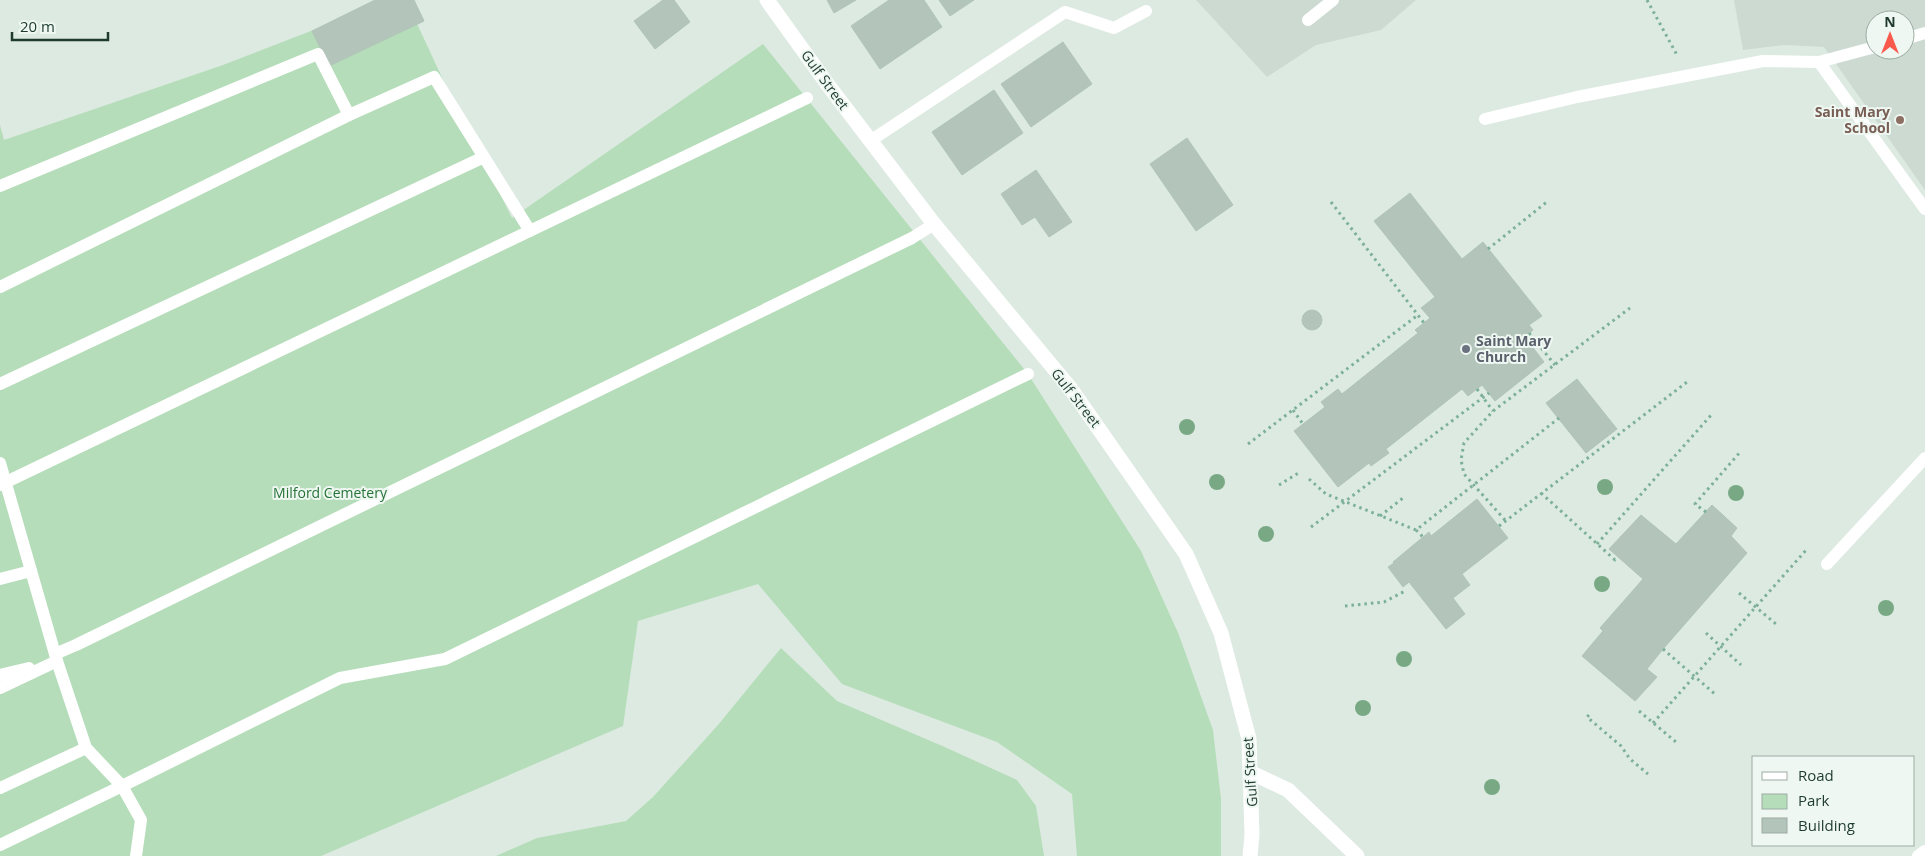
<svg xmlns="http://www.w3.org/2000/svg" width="1925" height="856" viewBox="0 0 1925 856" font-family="'Open Sans',sans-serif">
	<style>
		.built { fill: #ccdad1; fill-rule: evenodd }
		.green { fill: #b5ddb9 }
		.building { fill: #b3c5bb; stroke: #b0c4b8 }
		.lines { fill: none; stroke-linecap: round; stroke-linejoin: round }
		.path { stroke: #7cb097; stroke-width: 3; stroke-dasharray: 2.5 4; stroke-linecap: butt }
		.service { stroke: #fff; stroke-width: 12 }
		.minor { stroke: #fff; stroke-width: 15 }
		.tertiary { stroke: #fff; stroke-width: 15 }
		.tree { fill: #78a984 }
		.education-dot { fill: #8d6e63; stroke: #eef7f1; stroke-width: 2 }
		.worship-dot { fill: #6b7280; stroke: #eef7f1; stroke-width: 2 }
		.labels { text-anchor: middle; stroke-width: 4; stroke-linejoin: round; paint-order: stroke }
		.street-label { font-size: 14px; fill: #1e3b2e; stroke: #eef7f1 }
		.education-label { font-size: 14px; font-weight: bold; fill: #785e54; stroke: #eef7f1; text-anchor: end }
		.worship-label { font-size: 14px; font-weight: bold; fill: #5b616d; stroke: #eef7f1; text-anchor: start }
		.park-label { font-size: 14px; fill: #267337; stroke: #eef7f1 }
	</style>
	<rect width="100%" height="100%" fill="#ddeae2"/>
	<g class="built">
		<polygon points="1196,0 1416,0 1381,30 1316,45 1267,77"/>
		<path d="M1734,0H1925V190L1824,47L1785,45L1743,50ZM1875,20H1905V50H1875Z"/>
	</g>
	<g class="green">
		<polygon points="391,0 406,0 445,84 512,218 763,44 1028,374 1141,551 1179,635 1213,730 1221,799 1221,856 1077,856 1072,794 997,742 842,684 758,584 638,621 623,726 321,856 0,856 0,125 4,140 223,65"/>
		<polygon points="781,648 837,701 947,748 1017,780 1036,806 1044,856 496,856 537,838 626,821 653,797 718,725"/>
	</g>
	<g class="building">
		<polygon points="414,0 424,21 329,66 312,31 375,0"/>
		<polygon points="663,0 674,0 690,22 655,49 634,21"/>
		<polygon points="827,0 856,0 834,13"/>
		<polygon points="889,0 924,0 942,27 880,69 851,26"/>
		<polygon points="939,0 974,0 950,16"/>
		<polygon points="1063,42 1092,84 1031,127 1001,84"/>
		<polygon points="994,90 1023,133 962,175 932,132"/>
		<polygon points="1187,138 1233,205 1196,231 1150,164"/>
		<polygon points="1036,170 1072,222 1049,237 1035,217 1022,225 1001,194"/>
		<polygon points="1410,193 1462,259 1483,242 1542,316 1529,325 1533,330 1525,337 1544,362 1495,401 1482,385 1468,396 1462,389 1386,449 1389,453 1371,466 1369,463 1338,487 1294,431 1325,407 1321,402 1338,389 1342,394 1418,333 1415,330 1430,318 1421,308 1435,297 1374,221"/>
		<circle cx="1312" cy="320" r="10"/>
		<polygon points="1577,379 1617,429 1586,453 1546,403"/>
		<polygon points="1477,499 1508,538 1462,574 1470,585 1453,598 1465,614 1446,629 1409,582 1403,587 1388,567 1394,563 1393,562 1429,532 1431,536"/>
		<polygon points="1712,505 1737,528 1731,536 1747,553 1663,649 1647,669 1657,677 1635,701 1582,656 1603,631 1600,628 1643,579 1609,549 1641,515 1676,544"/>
	</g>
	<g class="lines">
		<g class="path">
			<polyline points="1647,0 1677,55"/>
			<polyline points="1331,202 1424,323"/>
			<polyline points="1488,249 1548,201"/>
			<polyline points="1529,333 1555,365"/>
			<polyline points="1477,389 1493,411"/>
			<polyline points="1293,410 1303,424"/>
			<polyline points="1248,444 1418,315"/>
			<polyline points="1309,479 1326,494 1416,530 1559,418"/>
			<polyline points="1279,485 1300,472"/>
			<polyline points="1541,493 1615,560 1618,557"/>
			<polyline points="1706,512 1695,504 1741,451"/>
			<polyline points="1380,516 1403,498"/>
			<polyline points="1505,520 1464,474 1461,460 1464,443 1493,411 1630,308"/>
			<polyline points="1499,526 1687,382"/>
			<polyline points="1311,527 1489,393"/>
			<polyline points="1416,530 1423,537"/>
			<polyline points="1597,544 1712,414"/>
			<polyline points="1739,593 1776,624"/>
			<polyline points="1345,606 1384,602 1405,591"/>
			<polyline points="1706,633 1741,665"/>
			<polyline points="1663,649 1716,695"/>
			<polyline points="1639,711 1676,742"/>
			<polyline points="1589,715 1587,717 1621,746 1630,759 1648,774"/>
			<polyline points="1653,723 1807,549"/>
		</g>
		<g class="service">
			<polyline points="1308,20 1333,0"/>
			<polyline points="1905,39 1925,33"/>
			<polyline points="1819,62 1875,47"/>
			<polyline points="1485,119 1577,97 1763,61 1819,62 1925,209"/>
			<polyline points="870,141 1065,12 1114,28 1146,11"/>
			<polyline points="0,186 318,54 349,115"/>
			<polyline points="0,287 349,115 434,77 530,231"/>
			<polyline points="0,384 484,157"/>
			<polyline points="0,463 57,661 86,748 122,786 340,678 445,659 1028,374"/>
			<polyline points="0,485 807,98"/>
			<polyline points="1827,564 1925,458"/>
			<polyline points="0,579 31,571"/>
			<polyline points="55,654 76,645 912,238 934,224"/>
			<polyline points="0,675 29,668"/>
			<polyline points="0,688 57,661"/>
			<polyline points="0,788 86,748"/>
			<polyline points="0,845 122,786 141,820 136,856"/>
			<polyline points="1918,856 1925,851"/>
		</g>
		<polyline class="minor" points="1252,773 1288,790 1357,856"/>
		<polyline class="tertiary" points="767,0 828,85 934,224 1071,389 1186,554 1221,633 1249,739 1252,835 1250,856"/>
	</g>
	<g class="tree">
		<circle cx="1187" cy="427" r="8"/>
		<circle cx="1217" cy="482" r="8"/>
		<circle cx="1605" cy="487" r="8"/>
		<circle cx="1736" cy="493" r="8"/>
		<circle cx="1266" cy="534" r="8"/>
		<circle cx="1602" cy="584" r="8"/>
		<circle cx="1886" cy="608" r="8"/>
		<circle cx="1404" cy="659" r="8"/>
		<circle cx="1363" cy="708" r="8"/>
		<circle cx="1492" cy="787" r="8"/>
	</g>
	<circle class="education-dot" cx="1900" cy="120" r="5"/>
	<circle class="worship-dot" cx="1466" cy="349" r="5"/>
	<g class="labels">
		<g class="street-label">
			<text transform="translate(825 80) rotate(54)" y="5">Gulf Street</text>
			<text transform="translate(1076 398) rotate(52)" y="5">Gulf Street</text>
			<text transform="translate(1250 772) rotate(-94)" y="5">Gulf Street</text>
		</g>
		<g class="education-label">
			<text x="1890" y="117">Saint Mary<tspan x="1890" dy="16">School</tspan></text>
		</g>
		<g class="worship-label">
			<text x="1476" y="346">Saint Mary<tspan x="1476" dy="16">Church</tspan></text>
		</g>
		<g class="park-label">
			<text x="330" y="498">Milford Cemetery</text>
		</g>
	</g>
	<rect x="1752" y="756" width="162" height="90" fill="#eef7f1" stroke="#9baca3"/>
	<rect x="1762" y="772" width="25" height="8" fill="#ffffff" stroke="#9baca3"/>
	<text x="1798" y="781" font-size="15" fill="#1e3b2e">Road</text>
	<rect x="1762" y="794" width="25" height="15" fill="#b5ddb9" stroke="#9baca3"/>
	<text x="1798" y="806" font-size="15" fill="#1e3b2e">Park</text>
	<rect x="1762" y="818" width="25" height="15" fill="#b3c5bb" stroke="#9baca3"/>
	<text x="1798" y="831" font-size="15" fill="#1e3b2e">Building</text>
	<g transform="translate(1890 35)"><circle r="24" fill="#eef7f1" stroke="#9baca3"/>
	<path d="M0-4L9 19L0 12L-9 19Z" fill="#fa5a4c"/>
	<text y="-8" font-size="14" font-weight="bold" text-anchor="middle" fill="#1e3b2e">N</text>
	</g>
	<path d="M12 32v8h96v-8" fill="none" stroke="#1e3b2e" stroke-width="2.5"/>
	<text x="20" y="32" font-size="15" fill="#1e3b2e" stroke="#eef7f1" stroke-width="4" paint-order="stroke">20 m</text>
</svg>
